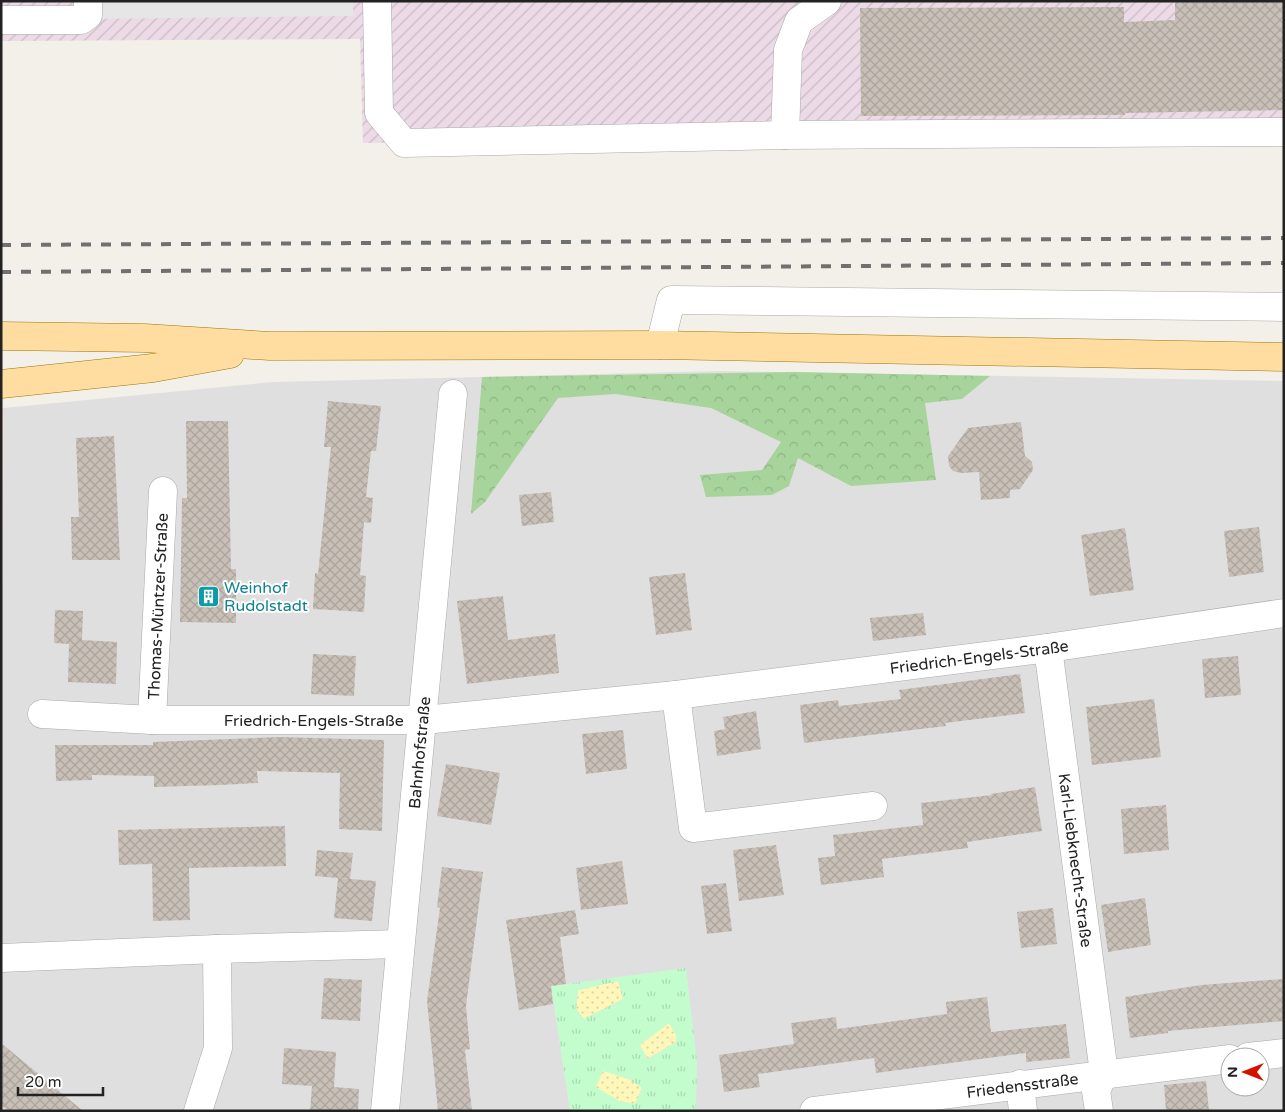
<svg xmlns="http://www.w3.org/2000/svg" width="1285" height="1112" viewBox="0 0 1285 1112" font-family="'Varela Round',sans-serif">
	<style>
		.residential { fill: #e0dfdf; fill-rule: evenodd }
		.commercial { fill: #f3dad7 }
		.industrial { fill: url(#industrial-furrows) }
		.forest { fill: url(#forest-crowns) }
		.sand { fill: url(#sand-dots) }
		.park { fill: url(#park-tufts); fill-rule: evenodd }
		.parking { fill: #e6e6e6 }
		.building { fill: url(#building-cross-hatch) }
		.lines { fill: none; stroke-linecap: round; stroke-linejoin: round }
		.minor-casing { stroke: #a9a9a9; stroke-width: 29 }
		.major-casing { stroke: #a07600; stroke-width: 29 }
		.minor { stroke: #fff; stroke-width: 28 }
		.major { stroke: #ffdda1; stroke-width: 28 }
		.rail { stroke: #707070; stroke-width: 4; stroke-dasharray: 10 10; stroke-linecap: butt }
		.labels { text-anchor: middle; stroke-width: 4; stroke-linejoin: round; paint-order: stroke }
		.culture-label { font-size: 16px; fill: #0d838f; stroke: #fff; text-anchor: start }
		.street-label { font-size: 16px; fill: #222; stroke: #fff }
	</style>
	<defs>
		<pattern id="industrial-furrows" width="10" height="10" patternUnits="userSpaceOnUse" patternTransform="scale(1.25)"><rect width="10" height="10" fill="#ecdae7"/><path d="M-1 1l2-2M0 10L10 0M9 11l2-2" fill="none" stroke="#cabbc6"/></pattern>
		<pattern id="forest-crowns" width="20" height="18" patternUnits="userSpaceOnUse" patternTransform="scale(1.25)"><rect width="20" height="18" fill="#a7d49b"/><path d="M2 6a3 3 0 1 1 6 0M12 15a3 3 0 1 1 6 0" fill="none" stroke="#8fb685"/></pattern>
		<pattern id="sand-dots" width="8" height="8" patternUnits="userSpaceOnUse" patternTransform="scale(1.25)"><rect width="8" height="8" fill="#fff6ba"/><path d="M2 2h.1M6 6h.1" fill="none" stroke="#dad3a0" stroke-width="1.8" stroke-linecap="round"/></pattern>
		<pattern id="park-tufts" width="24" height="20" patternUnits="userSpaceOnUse" patternTransform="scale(1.25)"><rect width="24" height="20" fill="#c4fdcd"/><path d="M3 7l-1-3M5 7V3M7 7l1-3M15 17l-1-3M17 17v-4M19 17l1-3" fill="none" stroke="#a8d9b0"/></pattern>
		<pattern id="building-cross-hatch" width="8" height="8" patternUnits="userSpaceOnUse" patternTransform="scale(1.25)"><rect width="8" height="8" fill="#c8c0b7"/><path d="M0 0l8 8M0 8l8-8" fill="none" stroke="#aca59d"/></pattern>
	</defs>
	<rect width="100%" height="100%" fill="#f2f0e8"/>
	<path class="residential" d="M720,371L1284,381V1111H1V676L4,408L273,382ZM1230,1057H1260V1087H1230Z"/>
	<polygon class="commercial" points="1,408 4,408 1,676"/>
	<polygon class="industrial" points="1,1 1284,1 1284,134 363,143 360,39 1,41"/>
	<polygon class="forest" points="794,372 990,376 962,399 925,403 936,480 851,486 798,458 789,486 772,495 706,497 700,475 762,470 781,442 711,408 615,394 558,398 485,502 471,514 482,377"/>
	<g class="sand">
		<polygon points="618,981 623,999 584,1019 576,1009 578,990"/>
		<polygon points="669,1023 676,1035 676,1042 647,1059 639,1045"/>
		<polygon points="602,1070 629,1079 642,1088 635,1104 619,1101 595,1087"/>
	</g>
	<path class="park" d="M686,968L697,1062L696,1108L686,1111H570L551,986ZM618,981L623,999L584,1019L576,1009L578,990ZM669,1023L676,1035V1042L648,1059L640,1045ZM603,1071L629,1079L642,1088L635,1104L619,1101L596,1087Z"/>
	<polygon class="parking" points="88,1 353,1 353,16 88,19"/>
	<g class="building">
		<polygon points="1175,1 1284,1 1284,110 1125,113 1125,115 861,116 860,8 1124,7 1124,22 1175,20"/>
		<polygon points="328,401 381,406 376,451 371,451 366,497 373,498 371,523 364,522 360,575 366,576 364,612 313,609 315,573 318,574 331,447 324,447"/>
		<polygon points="186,421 228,421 231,569 236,569 236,623 180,622 182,498 187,498"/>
		<polygon points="1021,422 1025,456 1032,462 1033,470 1020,489 1010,490 1010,498 981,500 979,472 961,473 953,471 949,466 948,456 968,428"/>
		<polygon points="114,436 120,560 72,560 71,517 79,517 76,438"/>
		<polygon points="551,492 554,522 522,526 519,495"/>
		<polygon points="1259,527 1264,572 1229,577 1224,531"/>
		<polygon points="1125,528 1134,590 1090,596 1081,535"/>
		<polygon points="685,573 692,630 656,635 649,577"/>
		<polygon points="503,596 508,640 555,634 559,673 467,684 457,601"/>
		<polygon points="55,610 83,611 82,640 117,642 116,684 68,682 69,644 54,643"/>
		<polygon points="923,613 926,635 873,641 870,618"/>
		<polygon points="313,654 356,656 354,696 311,694"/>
		<polygon points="1238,656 1241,695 1205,698 1202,659"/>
		<polygon points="1020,674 1025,713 945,723 946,726 804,743 800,705 838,700 839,706 901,699 899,690"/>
		<polygon points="1154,699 1161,757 1092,765 1086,707"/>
		<polygon points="756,711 761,749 717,756 714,731 725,729 723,717"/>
		<polygon points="623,730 627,769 586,774 582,734"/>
		<polygon points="280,737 384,740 382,831 339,829 340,773 257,771 258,783 221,785 154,787 154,776 92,775 92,780 56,781 55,745 153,745 153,742"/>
		<polygon points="446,764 500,773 491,825 437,816"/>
		<polygon points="1035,787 1042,831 967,842 968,848 882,859 884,877 821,885 818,858 835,856 833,835 923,825 921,803 992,795 991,794"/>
		<polygon points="1166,805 1169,850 1124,854 1121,809"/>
		<polygon points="285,826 286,866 189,868 190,920 153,921 152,864 119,865 118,830"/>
		<polygon points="776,845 784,895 739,901 733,850"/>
		<polygon points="317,850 353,853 350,879 315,876"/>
		<polygon points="622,861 628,904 581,910 576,868"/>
		<polygon points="442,867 483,872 466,1006 470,1049 465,1050 472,1111 438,1111 427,1001 440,908 437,907"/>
		<polygon points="338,878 376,881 372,921 334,918"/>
		<polygon points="726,883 732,931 707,934 701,886"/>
		<polygon points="1145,898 1151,945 1108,952 1101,905"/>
		<polygon points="1053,908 1057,944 1021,948 1017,912"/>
		<polygon points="575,910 579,934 560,937 566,984 551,986 553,1004 519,1010 506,920"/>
		<polygon points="324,978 362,980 360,1021 321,1019"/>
		<polygon points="1284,979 1284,1021 1168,1031 1168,1033 1130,1038 1125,997 1201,985"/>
		<polygon points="987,997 991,1032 1066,1024 1070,1058 1026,1062 1026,1053 876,1073 874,1058 758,1074 760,1087 724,1092 719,1055 794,1044 791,1023 836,1017 837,1029 947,1014 946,1002"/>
		<polygon points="1,1043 83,1111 8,1111 1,1105"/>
		<polygon points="284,1048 336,1052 334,1087 359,1089 358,1111 310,1111 312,1086 282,1084"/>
		<polygon points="1206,1081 1209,1111 1166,1111 1164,1085"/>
	</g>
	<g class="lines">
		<defs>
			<g id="minor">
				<polyline points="377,1 379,113 404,143 785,135 1284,132"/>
				<polyline points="1,20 81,20 88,15 88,1"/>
				<polyline points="785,135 788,50 799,21 827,1"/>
				<polyline points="660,345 671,300 1284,307"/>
				<path id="s1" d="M1048,648L1104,1073L1096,1091L1099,1111"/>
				<polyline points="676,695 693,828 873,806"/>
				<path id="s2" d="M42,714L152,720H424L676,695L1048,648L1284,613"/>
				<path id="s3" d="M152,720L163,491"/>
				<polyline points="1,958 217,949 400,944"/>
				<polyline points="1248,1057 1284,1053"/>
				<polyline points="1020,1084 1023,1111"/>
				<polyline points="198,1111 218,1048 217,949"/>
				<path id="s4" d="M385,1111L453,394"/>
				<path id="s5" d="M814,1111L1230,1059"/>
			</g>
			<g id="major">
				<polyline points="1,336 144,338 270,346 660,345 1284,357"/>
				<polyline points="1,384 153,368 230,354"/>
			</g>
		</defs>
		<use href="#minor" class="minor-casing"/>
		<use href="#major" class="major-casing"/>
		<use href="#minor" class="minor"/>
		<use href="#major" class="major"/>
		<g class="rail">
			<polyline points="1,245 1284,238"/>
			<polyline points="1,272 1284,263"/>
		</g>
	</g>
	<defs>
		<symbol id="building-square" viewBox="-11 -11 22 22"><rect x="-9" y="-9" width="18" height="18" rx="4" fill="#0f9aa8" stroke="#fff"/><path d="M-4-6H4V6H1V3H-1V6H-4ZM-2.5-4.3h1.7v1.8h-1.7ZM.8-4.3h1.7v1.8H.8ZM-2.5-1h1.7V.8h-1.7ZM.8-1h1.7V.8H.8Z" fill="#fff"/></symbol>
	</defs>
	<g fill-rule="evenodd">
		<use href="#building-square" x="196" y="584" width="25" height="25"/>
	</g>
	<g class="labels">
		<g class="culture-label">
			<text x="224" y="593">Weinhof<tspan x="224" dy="18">Rudolstadt</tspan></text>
		</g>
		<g class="street-label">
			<text dy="6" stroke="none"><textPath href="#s3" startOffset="114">Thomas-Müntzer-Straße</textPath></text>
			<text dy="6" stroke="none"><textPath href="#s2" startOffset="941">Friedrich-Engels-Straße</textPath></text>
			<text dy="6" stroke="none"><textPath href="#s2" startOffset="272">Friedrich-Engels-Straße</textPath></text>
			<text dy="6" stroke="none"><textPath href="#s4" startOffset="360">Bahnhofstraße</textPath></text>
			<text dy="6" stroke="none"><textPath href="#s1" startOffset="214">Karl-Liebknecht-Straße</textPath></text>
			<text dy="6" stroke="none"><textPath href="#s5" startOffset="210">Friedensstraße</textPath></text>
		</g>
	</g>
	<rect width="1285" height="1112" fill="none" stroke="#222222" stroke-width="5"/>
	<g transform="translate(1245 1072) rotate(270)"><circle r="24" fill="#ffffff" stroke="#a7a7a7"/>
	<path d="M0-4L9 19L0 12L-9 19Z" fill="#d41000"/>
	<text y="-8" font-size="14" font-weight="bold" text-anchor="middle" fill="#222222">N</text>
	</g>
	<path d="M18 1087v8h85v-8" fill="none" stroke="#222222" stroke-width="2.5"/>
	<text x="25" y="1087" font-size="15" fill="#222222" stroke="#ffffff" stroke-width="4" paint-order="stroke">20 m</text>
</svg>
